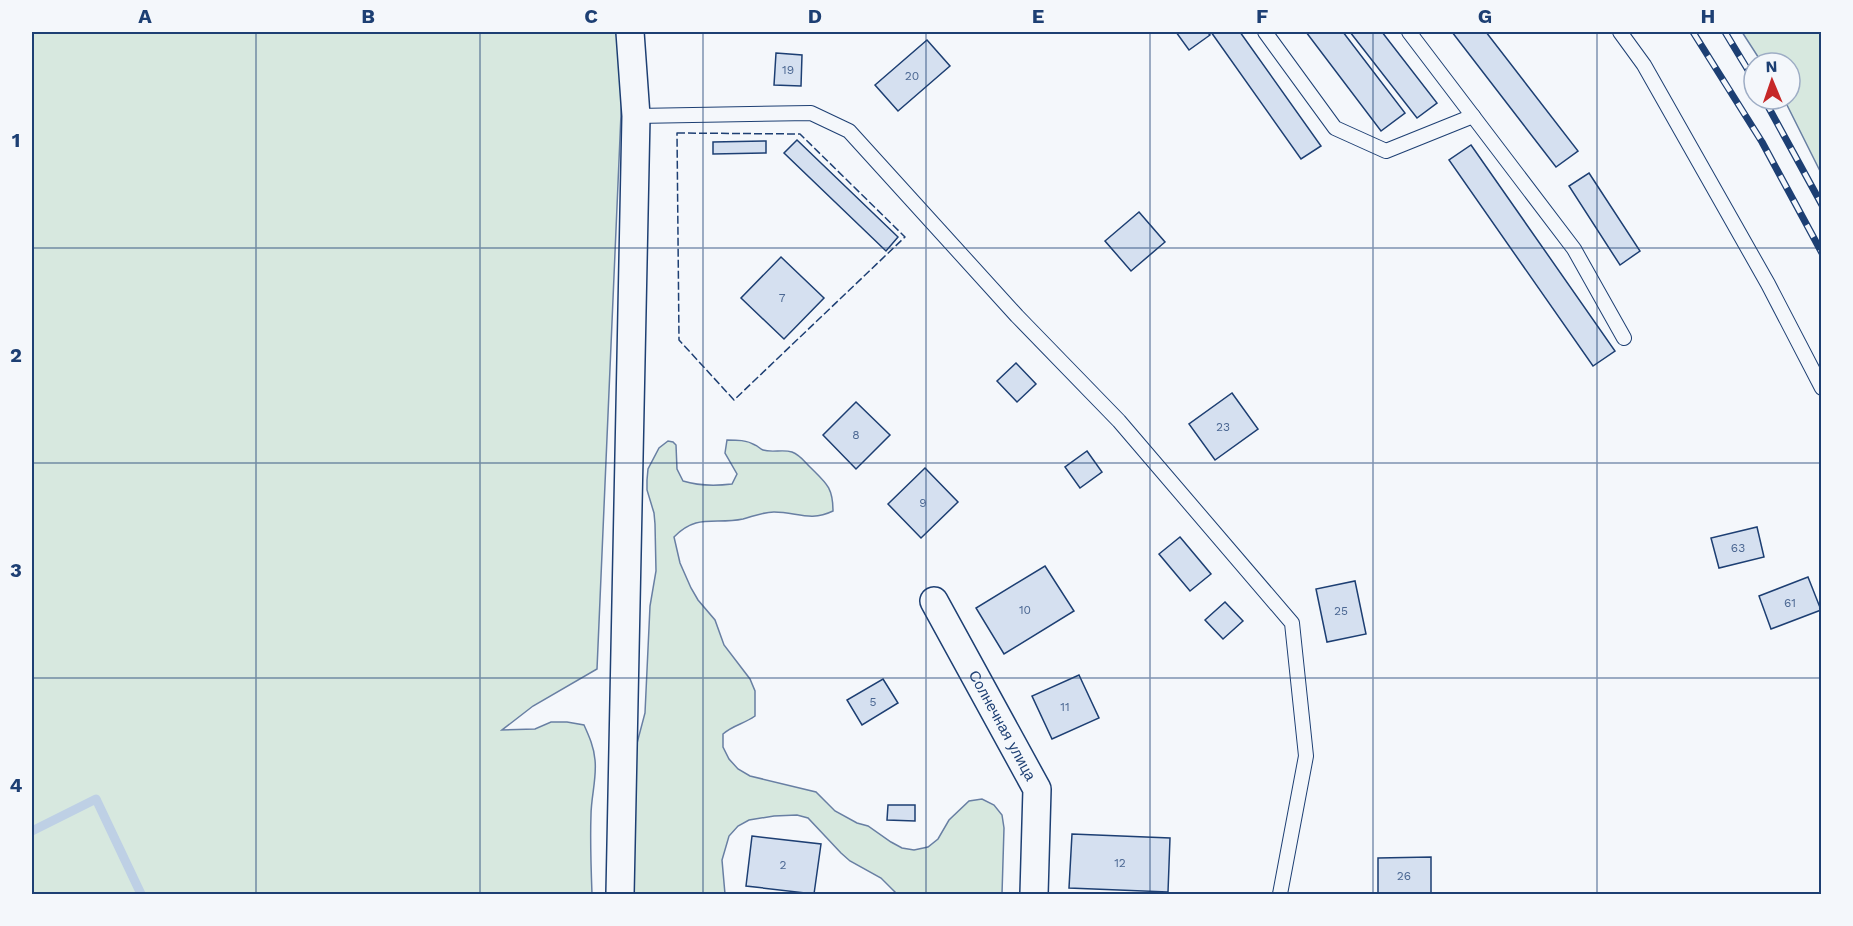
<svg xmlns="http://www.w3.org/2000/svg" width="1853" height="926" viewBox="0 0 1853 926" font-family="'Work Sans',sans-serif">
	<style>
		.green { fill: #d7e8df; stroke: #687fa3; stroke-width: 1.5 }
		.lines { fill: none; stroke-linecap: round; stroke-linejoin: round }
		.stream { stroke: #bed0e5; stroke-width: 9 }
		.building { fill: #d5e0f0; stroke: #1d3f73; stroke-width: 1.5 }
		.service-casing { stroke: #1d3f73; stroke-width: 16 }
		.minor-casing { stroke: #1d3f73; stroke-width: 30 }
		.service { stroke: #f4f7fb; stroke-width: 14 }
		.minor { stroke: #f4f7fb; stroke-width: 27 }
		.rail-casing { stroke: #1d3f73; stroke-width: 7 }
		.rail { stroke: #f4f7fb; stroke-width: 4.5; stroke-dasharray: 14; stroke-linecap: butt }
		.fence { stroke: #1d3f73; stroke-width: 1.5; stroke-dasharray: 8 3; stroke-linecap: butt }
		.grid { fill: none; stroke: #1d3f73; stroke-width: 1.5; stroke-opacity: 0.55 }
		.labels { text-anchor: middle; stroke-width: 4.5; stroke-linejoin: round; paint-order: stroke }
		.number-label { font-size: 12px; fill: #4b6792 }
		.street-label { font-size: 15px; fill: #1d3f73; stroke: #f4f7fb }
		.neatline { fill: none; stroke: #1d3f73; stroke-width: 2 }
		.grid-label { font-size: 20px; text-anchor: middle; font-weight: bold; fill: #1d3f73 }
	</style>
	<rect width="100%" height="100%" fill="#f4f7fb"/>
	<g class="green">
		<path d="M32,32H617L622,91L597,669L533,706L502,730L535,729L551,722H567L584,725C589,736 594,747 595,760C597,778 591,797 591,815C590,842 591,868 592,894H32Z"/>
		<polygon points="1742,32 1821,32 1821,173 1784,99 1790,99 1790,63 1762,63"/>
		<path d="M727,440C737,440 747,440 755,445C758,446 760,449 763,450C772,453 783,449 792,452C800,455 804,461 810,467C826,483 833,487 833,511C810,522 797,512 774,512C763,512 754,516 743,519C715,525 697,513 674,537L680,563L691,588L698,600L715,620L724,645L750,679L755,691V716C744,724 733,725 723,734V747L729,759L738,769L750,776L816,792L835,811L857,823L868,826L891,842L902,848L914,850L928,847L938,839L949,820L969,801L982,799L994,805L1002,815L1004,828L1002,894H897L881,878L850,861L841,853L808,818L797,815L774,816L749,820L738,826L729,836L722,860L725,894H629L636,747L645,713L650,606L656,571L655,524L654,513L647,490V480L648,469L659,448L668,441L673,442L676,445L677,469L683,481C699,486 715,486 732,484L737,474L725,453Z"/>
	</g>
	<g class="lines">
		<polyline class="stream" points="32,831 96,799 141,894"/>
	</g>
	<g class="building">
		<polygon points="1176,32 1207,32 1210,35 1189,50"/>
		<polygon points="1211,32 1240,32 1321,146 1301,159"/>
		<polygon points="1306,32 1343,32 1405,113 1381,131"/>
		<polygon points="1350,32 1382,32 1437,103 1417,118"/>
		<polygon points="1452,32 1486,32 1578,151 1556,167"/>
		<polygon points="927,40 950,66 898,111 875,85"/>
		<polygon points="776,53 802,55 801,86 774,85"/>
		<polygon points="797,140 898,237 886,251 784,153"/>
		<polygon points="766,141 766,153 713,154 713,142"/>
		<polygon points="1471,145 1615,351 1593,366 1449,160"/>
		<polygon points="1589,173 1640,251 1620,265 1569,186"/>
		<polygon points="1139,212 1165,242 1131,271 1105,241"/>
		<polygon points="781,257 824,298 784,339 741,298"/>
		<polygon points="1016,363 1036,384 1017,402 997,381"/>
		<polygon points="1232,393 1258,429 1215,460 1189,424"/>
		<polygon points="856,402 890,435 856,469 823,435"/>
		<polygon points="1087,451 1102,472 1080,488 1065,467"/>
		<polygon points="925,468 958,502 921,538 888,504"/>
		<polygon points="1757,527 1764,557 1719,568 1711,538"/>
		<polygon points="1180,537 1211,574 1190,591 1159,554"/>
		<polygon points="1045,566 1074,611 1004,654 976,608"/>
		<polygon points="1808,577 1821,610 1771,629 1759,596"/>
		<polygon points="1355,581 1366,634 1327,642 1316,589"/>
		<polygon points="1225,602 1243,621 1223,639 1205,620"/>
		<polygon points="1079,675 1099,718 1052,739 1032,696"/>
		<polygon points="883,679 898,703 862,725 847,700"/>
		<polygon points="888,805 915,805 915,821 887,820"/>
		<polygon points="1072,834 1170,838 1168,892 1069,888"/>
		<polygon points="752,836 821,844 814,894 746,886"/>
		<polygon points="1431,857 1431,894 1378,894 1378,858"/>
	</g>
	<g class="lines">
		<defs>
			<g id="service">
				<polyline points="1265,32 1335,128 1386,151 1473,116"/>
				<polyline points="1409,32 1574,249 1624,338"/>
				<polyline points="1620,32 1644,65 1768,284 1822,388"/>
				<polyline points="636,116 811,113 849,131 1017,316 1119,421 1292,623 1306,756 1280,894"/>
			</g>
			<g id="minor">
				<path id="s1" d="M934,601L1037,789L1034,894"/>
				<polyline points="620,894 636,116 630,32"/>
			</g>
		</defs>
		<use href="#service" class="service-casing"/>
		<use href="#minor" class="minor-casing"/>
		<use href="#service" class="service"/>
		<use href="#minor" class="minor"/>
		<defs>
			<g id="rail">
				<polyline points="1693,32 1762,142 1822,253"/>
				<polyline points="1725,32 1754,80"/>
				<polyline points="1764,99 1822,205"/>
			</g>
		</defs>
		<use href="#rail" class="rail-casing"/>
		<use href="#rail" class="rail"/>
		<polygon class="fence" points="677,133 800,134 905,237 734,400 679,340"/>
	</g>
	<path class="grid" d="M256,32V894M480,32V894M703,32V894M926,32V894M1150,32V894M1373,32V894M1597,32V894M32,248H1822M32,463H1822M32,678H1822"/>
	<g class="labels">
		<g class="number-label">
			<text x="788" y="74">19</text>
			<text x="912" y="80">20</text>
			<text x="782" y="302">7</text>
			<text x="1223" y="431">23</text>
			<text x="856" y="439">8</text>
			<text x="923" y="507">9</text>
			<text x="1738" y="552">63</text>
			<text x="1790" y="607">61</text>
			<text x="1025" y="614">10</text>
			<text x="1341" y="615">25</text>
			<text x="873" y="706">5</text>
			<text x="1065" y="711">11</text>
			<text x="1120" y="867">12</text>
			<text x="783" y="869">2</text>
			<text x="1404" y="880">26</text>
		</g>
		<g class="street-label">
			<text dy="5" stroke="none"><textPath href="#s1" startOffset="142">Солнечная улица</textPath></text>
		</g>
	</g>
	<rect width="1853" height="926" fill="none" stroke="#f4f7fb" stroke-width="66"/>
	<g transform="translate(1772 81) rotate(358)"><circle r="28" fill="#f4f7fb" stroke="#9eadc5" stroke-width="1.5"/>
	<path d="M0-4.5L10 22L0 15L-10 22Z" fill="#c62828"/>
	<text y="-9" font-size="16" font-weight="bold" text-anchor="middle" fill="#1d3f73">N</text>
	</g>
	<rect x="33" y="33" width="1787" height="860" class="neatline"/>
	<g class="grid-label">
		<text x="145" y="23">A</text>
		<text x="368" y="23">B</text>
		<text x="591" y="23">C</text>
		<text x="815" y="23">D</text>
		<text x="1038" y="23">E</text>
		<text x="1262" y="23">F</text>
		<text x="1485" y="23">G</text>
		<text x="1708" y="23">H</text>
		<text x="16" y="147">1</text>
		<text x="16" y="362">2</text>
		<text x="16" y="577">3</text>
		<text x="16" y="792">4</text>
	</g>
</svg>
